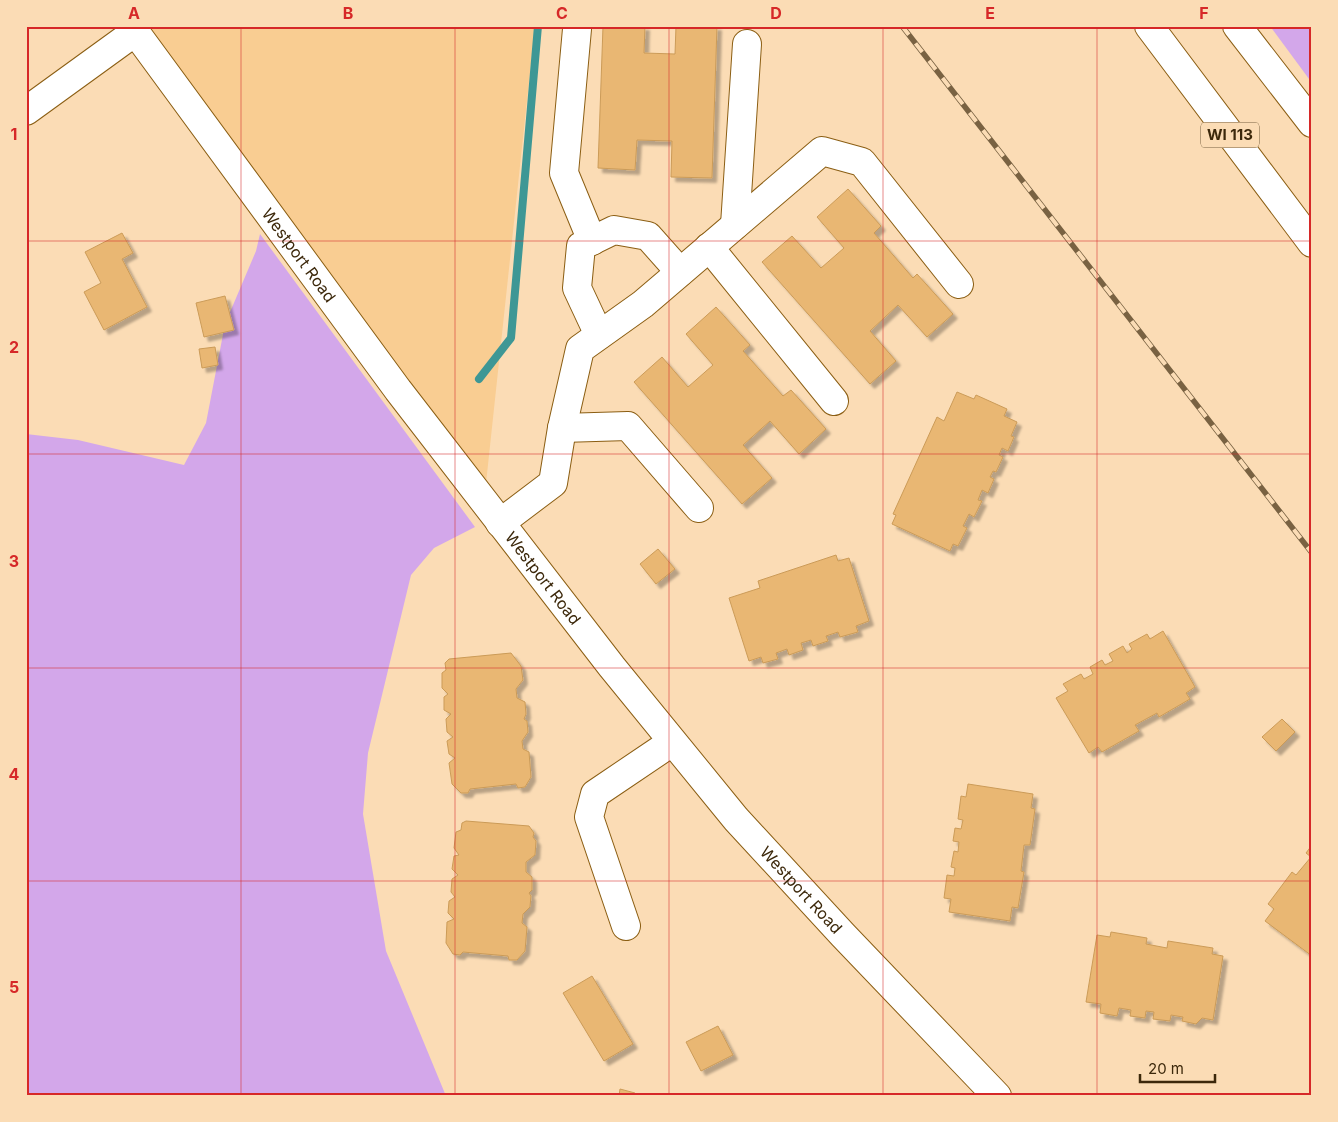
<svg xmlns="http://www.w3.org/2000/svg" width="1338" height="1122" viewBox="0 0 1338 1122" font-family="Inter,sans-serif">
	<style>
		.built { fill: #f9cd92 }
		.green { fill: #d3a7ea }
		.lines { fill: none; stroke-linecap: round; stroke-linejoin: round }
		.stream { stroke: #3e9795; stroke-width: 8 }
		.building { fill: #e9b773; stroke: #cb9b58; filter: url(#shadow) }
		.minor-casing { stroke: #8b5e13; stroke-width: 30 }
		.major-casing { stroke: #8b5e13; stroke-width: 30 }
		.minor { stroke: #fff; stroke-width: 28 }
		.major { stroke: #fff; stroke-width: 28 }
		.rail-casing { stroke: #796242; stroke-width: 5.5 }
		.rail { stroke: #fbdcb5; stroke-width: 4; stroke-dasharray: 11; stroke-linecap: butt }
		.grid { fill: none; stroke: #d62828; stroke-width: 1; stroke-opacity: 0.55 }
		.labels { text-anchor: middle; stroke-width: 4; stroke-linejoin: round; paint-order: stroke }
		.shield { fill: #fbdcb5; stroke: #755e3e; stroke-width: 1 }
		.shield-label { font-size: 15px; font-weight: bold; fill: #3c280b }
		.street-label { font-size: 16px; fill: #3c280b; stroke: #fbdcb5 }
		.neatline { fill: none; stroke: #d62828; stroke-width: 2 }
		.grid-label { font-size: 16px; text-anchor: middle; font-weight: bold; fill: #d62828 }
	</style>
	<defs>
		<filter id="shadow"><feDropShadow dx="4.5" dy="4.5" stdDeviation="1" flood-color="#0004"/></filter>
	</defs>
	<rect width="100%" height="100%" fill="#fbdcb5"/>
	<polygon class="built" points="131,26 535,26 484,502"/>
	<g class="green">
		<polygon points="1270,26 1312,26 1312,83"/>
		<polygon points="260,234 475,527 434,548 411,575 368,753 363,814 386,951 446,1096 26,1096 26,434 78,440 184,465 206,423 225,324 256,251"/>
	</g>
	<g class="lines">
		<polyline class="stream" points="479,379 511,338 538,26"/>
	</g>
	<g class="building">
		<polygon points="603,26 645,26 644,53 675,54 676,26 717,26 712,178 671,177 672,141 637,140 635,170 598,168"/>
		<polygon points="848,189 881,226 874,233 913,278 917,274 953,314 927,337 898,305 870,331 896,361 870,384 762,262 792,236 821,268 844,248 817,217"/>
		<polygon points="122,233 133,253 122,259 147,307 104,330 84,292 101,283 85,252"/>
		<polygon points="225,296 234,330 204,337 196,303"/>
		<polygon points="716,307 750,345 743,351 783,396 791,390 826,429 799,454 770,421 743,445 772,478 742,504 634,382 662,357 688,387 713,365 686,334"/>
		<polygon points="215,347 218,365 202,368 199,349"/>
		<polygon points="957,392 974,399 976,395 1007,409 1004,416 1017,422 1011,436 1014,437 1008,451 1002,448 999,455 1003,457 996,472 993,471 990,477 994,479 988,493 982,490 978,500 982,501 974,517 969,514 963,526 967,528 958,546 953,544 950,551 892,524 896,515 893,514 937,417 944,421"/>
		<polygon points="658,549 675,569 656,584 640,564"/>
		<polygon points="836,555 838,561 849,558 869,621 856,626 858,632 840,637 838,632 826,636 828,641 813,646 811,640 801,643 803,650 789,655 787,649 776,653 778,659 763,663 761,657 749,661 729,598 760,588 758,581"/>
		<polygon points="1163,631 1195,687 1186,693 1190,699 1159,717 1157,713 1135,725 1139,731 1102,752 1098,747 1089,753 1056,698 1068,691 1063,684 1081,674 1084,679 1093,674 1090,667 1102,660 1105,665 1113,661 1109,654 1123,646 1127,653 1132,649 1129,644 1147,634 1150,639"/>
		<polygon points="511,653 521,666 523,680 516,689 517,698 525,702 526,714 524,719 527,721 528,732 522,741 523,749 529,752 531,777 525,787 518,788 516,784 470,789 468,793 461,793 452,784 449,763 455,758 449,754 447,741 453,737 447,732 446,719 451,714 444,710 444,697 448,694 442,688 442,673 446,670 445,663 449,659"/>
		<polygon points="1282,719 1295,732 1276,751 1262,737"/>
		<polygon points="968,784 1033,794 1031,808 1035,809 1030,845 1024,845 1021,871 1024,872 1018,908 1012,907 1010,921 949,912 951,899 944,898 947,875 954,876 955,868 951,867 954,851 958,852 959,842 953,841 955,828 961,829 963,820 958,819 961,796 966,797"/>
		<polygon points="466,821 529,826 534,833 533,837 536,841 535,855 526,862 526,872 532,877 532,890 529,893 531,896 530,907 523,914 522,923 527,927 525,951 517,960 509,960 508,956 463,952 460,955 453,954 446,943 447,922 454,919 448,913 449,901 455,897 451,892 452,879 458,875 452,869 454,856 459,855 454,848 456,832 461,830 462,823"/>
		<polygon points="1312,845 1312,956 1265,921 1274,909 1268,904 1292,872 1296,875 1311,857 1306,853"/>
		<polygon points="1111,932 1147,938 1146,944 1167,948 1168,941 1213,948 1212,954 1223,956 1213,1020 1202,1018 1196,1024 1182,1021 1183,1017 1171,1015 1170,1021 1153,1019 1154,1012 1146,1011 1145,1018 1130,1016 1131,1010 1119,1008 1117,1016 1100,1013 1101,1004 1086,1002 1097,935 1110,937"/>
		<polygon points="592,976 633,1044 604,1061 563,993"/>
		<polygon points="718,1026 733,1055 701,1071 686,1042"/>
		<polygon points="620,1089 635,1093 635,1096 619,1096"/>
	</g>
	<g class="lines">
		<defs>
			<g id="minor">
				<path id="s1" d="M131,26L398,390L612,667L736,819L843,935L997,1096"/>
				<polyline points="577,29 564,173 592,241"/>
				<polyline points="26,111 135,32"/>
				<polyline points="735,225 747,44"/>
				<polyline points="709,247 834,401"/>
				<polyline points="599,335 577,288 581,246 614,230 648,236 680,272"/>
				<polyline points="562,428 628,426 699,508"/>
				<polyline points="500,523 553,483 562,428 580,349 643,304 822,151 862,162 959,284"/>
				<polyline points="626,926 589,817 595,794 672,742"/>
			</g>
			<g id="major">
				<polyline points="1149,26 1312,243"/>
				<polyline points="1237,26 1312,123"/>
			</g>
		</defs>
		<use href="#minor" class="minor-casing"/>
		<use href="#major" class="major-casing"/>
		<use href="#minor" class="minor"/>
		<use href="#major" class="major"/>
		<defs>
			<polyline id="rail" points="902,26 1312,553"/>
		</defs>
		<use href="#rail" class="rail-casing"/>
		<use href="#rail" class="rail"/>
	</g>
	<path class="grid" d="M241,26V1096M455,26V1096M669,26V1096M883,26V1096M1097,26V1096M26,241H1312M26,454H1312M26,668H1312M26,881H1312"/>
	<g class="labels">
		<rect class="shield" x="1201" y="122.5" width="58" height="25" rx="4"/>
		<g class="shield-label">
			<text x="1230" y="140">WI 113</text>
		</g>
		<g class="street-label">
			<text dy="6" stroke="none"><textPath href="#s1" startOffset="284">Westport Road</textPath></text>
			<text dy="6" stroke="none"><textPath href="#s1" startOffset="689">Westport Road</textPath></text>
			<text dy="6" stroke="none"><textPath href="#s1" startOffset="1094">Westport Road</textPath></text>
		</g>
	</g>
	<rect width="1338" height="1122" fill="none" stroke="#fbdcb5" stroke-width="55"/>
	<path d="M1140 1074v8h75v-8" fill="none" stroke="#3c280b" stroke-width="2.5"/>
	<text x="1148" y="1074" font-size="15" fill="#3c280b" stroke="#fbdcb5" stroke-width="4" paint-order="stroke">20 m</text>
	<rect x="28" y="28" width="1282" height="1066" class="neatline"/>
	<g class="grid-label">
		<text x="134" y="19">A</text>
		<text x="348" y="19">B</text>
		<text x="562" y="19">C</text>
		<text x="776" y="19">D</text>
		<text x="990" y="19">E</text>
		<text x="1204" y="19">F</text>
		<text x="14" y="140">1</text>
		<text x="14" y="353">2</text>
		<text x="14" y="567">3</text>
		<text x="14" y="780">4</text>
		<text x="14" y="993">5</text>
	</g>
</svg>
